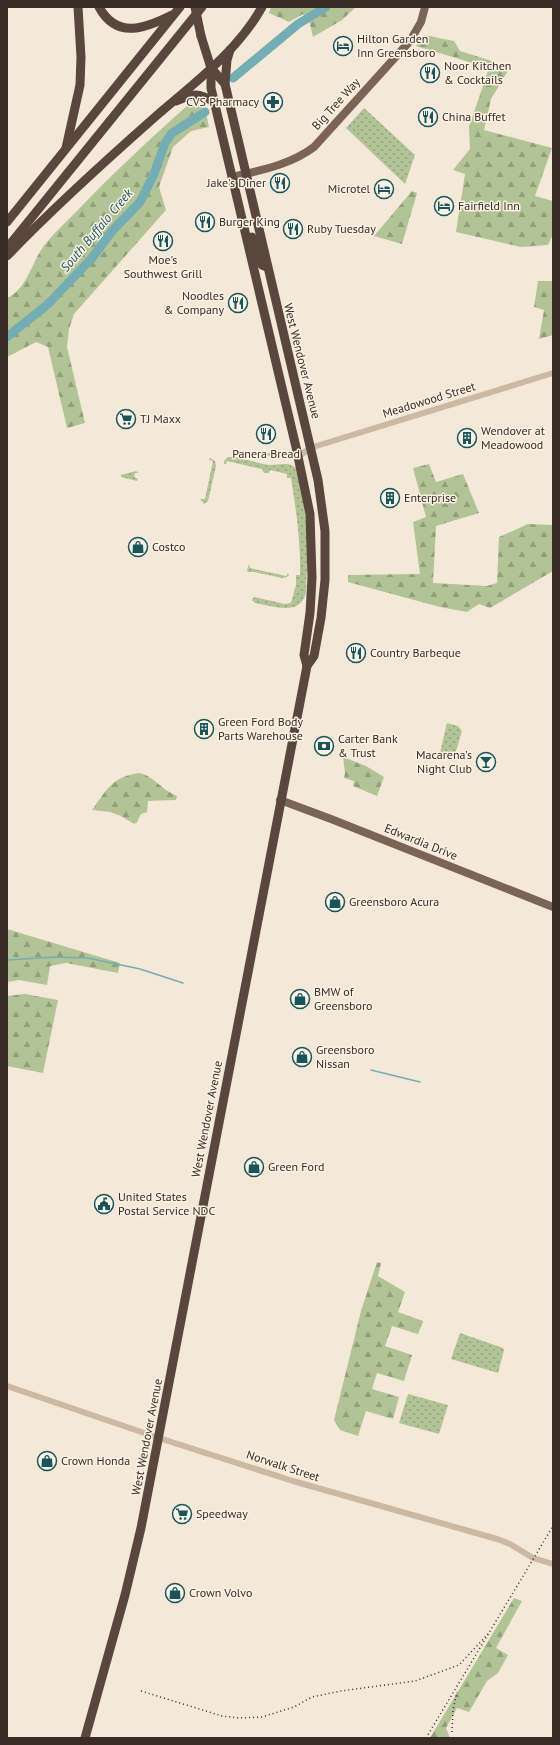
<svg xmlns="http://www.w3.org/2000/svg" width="560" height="1745" viewBox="0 0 560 1745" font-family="'PT Sans',sans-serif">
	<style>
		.grass { fill: url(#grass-dots) }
		.forest { fill: url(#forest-firs) }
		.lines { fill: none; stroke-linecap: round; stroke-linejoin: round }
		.stream { stroke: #74aeb4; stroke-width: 1.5 }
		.river { stroke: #74aeb4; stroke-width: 9 }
		.minor { stroke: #cdb8a3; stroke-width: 6 }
		.major { stroke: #7b6455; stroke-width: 8 }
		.highway { stroke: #59463c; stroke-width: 9 }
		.rail { stroke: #372c26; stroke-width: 1.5; stroke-dasharray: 1 3; stroke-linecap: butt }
		.highway-bridge { stroke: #59463c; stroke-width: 9 }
		.labels { text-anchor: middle; stroke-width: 3; stroke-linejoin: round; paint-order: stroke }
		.poi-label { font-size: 12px; fill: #372c26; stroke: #fbf2e4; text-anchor: start }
		.street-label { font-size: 12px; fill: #372c26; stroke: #fbf2e4 }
		.water-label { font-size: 13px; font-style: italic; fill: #17545c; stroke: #fbf2e4 }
	</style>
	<defs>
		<pattern id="grass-dots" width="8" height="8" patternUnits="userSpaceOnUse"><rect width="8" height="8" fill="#b2c496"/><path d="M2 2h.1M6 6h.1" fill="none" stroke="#929f7a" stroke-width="1.8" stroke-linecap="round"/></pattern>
		<pattern id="forest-firs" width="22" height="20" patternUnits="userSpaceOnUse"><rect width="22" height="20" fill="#b2c496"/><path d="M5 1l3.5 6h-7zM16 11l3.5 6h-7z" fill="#929f7a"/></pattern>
	</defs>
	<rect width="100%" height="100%" fill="#f4e8d8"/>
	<g class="grass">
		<polygon points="364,108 415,155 405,184 346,128"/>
		<path d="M234,450L255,453H283C270,459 248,454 235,452Z"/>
		<path d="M228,457C243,456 255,464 270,465C280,465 289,461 297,469L305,511L308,536L306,592C301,617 273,606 255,603L252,600L254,597L285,604L291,603L296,585V575H300C301,542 296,510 291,478H287V474L270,470L269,473H264L262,469L227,461L226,464H224V461Z"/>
		<polygon points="210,458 215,461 216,466 208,501 204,504 200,499 205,499 213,461 209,460"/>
		<polygon points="136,471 139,473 135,473 134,477 138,479 137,481 121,477 121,475"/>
		<polygon points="249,564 250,568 286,576 288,573 289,575 287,577 282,578 254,572 248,572 247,570"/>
		<polygon points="447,723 458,726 462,731 454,758 440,753"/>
		<polygon points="460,1333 503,1348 504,1350 498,1373 451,1359"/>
		<polygon points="408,1394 448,1405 439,1434 399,1423"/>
	</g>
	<g class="forest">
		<polygon points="271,7 294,7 294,8 356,7 342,20 313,37 309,20 303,14 289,22 269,13"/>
		<polygon points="424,35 454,41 460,51 492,61 509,69 491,99 484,130 552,148 535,196 553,201 553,234 548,245 521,247 456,232 465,174 453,170 470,149 469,127 489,68 416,46"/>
		<path d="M195,102C206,103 207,118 209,127L191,131L173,147L159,187L166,210L74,314L69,329L67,347L85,423L67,428L48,347L36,342L7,357V298C27,289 31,264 43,247C52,235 65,223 76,212C112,174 150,139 188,105Z"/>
		<polygon points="412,191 417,193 402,244 374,236"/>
		<polygon points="538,281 553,281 553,335 539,339 544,310 534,307"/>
		<polygon points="429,464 436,482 463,474 479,513 436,526 433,583 487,586 497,583 499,537 528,524 553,525 553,571 490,608 479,604 467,612 440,607 348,582 348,575 420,574 413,522 426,517 413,468"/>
		<polygon points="343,757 366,766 384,777 377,796 353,786 354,781 344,778 345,773"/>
		<path d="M139,773C152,775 162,790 177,796L176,800L148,801L147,812L141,814L137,822L134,824L121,816L110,812L92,810C107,789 112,777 139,773Z"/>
		<polygon points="7,929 120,963 118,973 66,963 50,966 47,985 19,980 7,982"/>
		<polygon points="25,994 58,1000 43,1073 7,1066 7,996"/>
		<polygon points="377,1262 381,1263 378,1276 405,1292 398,1312 423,1321 418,1334 392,1326 385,1346 412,1355 404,1381 377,1373 372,1389 399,1397 393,1419 366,1411 358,1436 340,1430 334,1420 361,1311"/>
		<polygon points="514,1598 522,1601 496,1648 508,1655 498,1673 487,1681 469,1712 457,1708 446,1728 450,1738 430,1738"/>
	</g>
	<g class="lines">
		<g class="stream">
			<polyline points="7,960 55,957 88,958 140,969 183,983"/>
			<polyline points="371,1070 420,1082"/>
		</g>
		<g class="river">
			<polyline points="233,78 298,24 326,7"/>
			<polyline points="7,337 48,304 92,258 112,231 140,202 154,174 165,143 172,133 205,112"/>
		</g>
		<g class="minor">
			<polyline points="298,457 310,448 553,373"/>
			<polyline points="7,1386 159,1438 293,1481 497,1539 510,1544 533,1558 553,1564"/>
		</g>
		<g class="major">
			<path d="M233,177C261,170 290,165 314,147L410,41L421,22L425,7"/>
			<polyline points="280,800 331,819 553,907"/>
		</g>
		<g class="highway">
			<path d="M99,7C117,40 146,28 172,15"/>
			<polyline points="201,36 211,68 211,88 296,447 310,514 312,578 310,613 304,655 307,666"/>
			<polyline points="225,84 227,60 230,50"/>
			<path d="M176,101C194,94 197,92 214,102"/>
			<polyline points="66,148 80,85 81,57 78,7"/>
			<polyline points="7,222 180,7"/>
			<polyline points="252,237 262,265 267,267"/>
			<polyline points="7,248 202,7"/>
			<path d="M7,256C54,207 104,162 155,117C193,84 237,52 262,7"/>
			<polyline points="85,1738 125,1595 141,1528 302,692 307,666 314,656 321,618 325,580 325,531 318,480 225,84 211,68"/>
		</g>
		<g class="rail">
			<polyline points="141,1691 222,1716 239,1718 262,1717 294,1707 312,1697 341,1691 415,1681 459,1665 488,1634"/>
			<polyline points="452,1732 453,1710 457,1692"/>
			<polyline points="426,1738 553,1526"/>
		</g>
		<polyline class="highway-bridge" points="195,7 201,36"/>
	</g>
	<defs>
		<symbol id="hotel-ring" viewBox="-11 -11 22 22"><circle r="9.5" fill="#fbf2e4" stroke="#17545c" stroke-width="1.5"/><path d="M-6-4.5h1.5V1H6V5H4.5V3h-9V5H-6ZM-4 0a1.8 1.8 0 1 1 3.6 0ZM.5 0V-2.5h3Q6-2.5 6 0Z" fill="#17545c"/></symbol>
		<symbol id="restaurant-ring" viewBox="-11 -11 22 22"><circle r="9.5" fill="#fbf2e4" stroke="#17545c" stroke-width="1.5"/><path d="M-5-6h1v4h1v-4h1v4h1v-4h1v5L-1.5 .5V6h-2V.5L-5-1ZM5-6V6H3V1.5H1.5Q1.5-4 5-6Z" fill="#17545c"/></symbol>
		<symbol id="pharmacy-ring" viewBox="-11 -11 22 22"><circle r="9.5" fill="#fbf2e4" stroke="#17545c" stroke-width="1.5"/><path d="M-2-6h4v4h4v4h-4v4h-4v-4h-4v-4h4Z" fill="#17545c"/></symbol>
		<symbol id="supermarket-ring" viewBox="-11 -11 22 22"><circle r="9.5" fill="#fbf2e4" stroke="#17545c" stroke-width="1.5"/><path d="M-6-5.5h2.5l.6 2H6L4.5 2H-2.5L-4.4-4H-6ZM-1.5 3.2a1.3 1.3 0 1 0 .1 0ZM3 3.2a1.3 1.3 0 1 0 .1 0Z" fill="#17545c"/></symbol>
		<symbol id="building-ring" viewBox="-11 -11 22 22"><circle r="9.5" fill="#fbf2e4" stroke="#17545c" stroke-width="1.5"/><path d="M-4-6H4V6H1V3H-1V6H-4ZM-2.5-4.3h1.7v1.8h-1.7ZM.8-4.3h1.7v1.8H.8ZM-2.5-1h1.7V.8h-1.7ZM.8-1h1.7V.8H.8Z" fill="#17545c"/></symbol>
		<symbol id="shop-ring" viewBox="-11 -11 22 22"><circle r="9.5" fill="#fbf2e4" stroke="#17545c" stroke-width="1.5"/><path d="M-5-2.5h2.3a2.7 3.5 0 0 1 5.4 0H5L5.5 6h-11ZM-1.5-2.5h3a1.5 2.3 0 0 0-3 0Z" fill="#17545c"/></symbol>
		<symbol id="bank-ring" viewBox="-11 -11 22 22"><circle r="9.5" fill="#fbf2e4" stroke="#17545c" stroke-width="1.5"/><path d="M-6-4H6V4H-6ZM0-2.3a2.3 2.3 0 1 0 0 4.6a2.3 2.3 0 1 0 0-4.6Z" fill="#17545c"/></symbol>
		<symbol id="bar-ring" viewBox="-11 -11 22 22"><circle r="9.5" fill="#fbf2e4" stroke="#17545c" stroke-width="1.5"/><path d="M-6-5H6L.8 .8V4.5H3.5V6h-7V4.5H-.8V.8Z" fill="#17545c"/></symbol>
		<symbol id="civic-ring" viewBox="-11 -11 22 22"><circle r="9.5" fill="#fbf2e4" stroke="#17545c" stroke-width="1.5"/><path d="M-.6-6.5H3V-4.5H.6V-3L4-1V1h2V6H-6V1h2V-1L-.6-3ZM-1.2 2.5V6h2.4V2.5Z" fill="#17545c"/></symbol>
	</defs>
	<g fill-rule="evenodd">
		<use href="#hotel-ring" x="332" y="35" width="22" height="22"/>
		<use href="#restaurant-ring" x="419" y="62" width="22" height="22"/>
		<use href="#pharmacy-ring" x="262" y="91" width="22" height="22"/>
		<use href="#restaurant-ring" x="417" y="106" width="22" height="22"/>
		<use href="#restaurant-ring" x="269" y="172" width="22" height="22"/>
		<use href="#hotel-ring" x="373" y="178" width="22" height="22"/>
		<use href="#hotel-ring" x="433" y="195" width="22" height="22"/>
		<use href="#restaurant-ring" x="194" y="211" width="22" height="22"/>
		<use href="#restaurant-ring" x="282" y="218" width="22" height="22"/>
		<use href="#restaurant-ring" x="152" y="230" width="22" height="22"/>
		<use href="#restaurant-ring" x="227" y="292" width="22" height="22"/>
		<use href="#supermarket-ring" x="115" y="408" width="22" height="22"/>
		<use href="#restaurant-ring" x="255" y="423" width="22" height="22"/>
		<use href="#building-ring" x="456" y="427" width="22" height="22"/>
		<use href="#building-ring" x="379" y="487" width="22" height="22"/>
		<use href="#shop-ring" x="127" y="536" width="22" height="22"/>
		<use href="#restaurant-ring" x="345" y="642" width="22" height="22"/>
		<use href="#building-ring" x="193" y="718" width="22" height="22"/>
		<use href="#bank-ring" x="313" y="735" width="22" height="22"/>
		<use href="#bar-ring" x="475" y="751" width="22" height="22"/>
		<use href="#shop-ring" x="324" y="891" width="22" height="22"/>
		<use href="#shop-ring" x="289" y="988" width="22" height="22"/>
		<use href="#shop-ring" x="291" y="1046" width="22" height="22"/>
		<use href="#shop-ring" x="243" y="1156" width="22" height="22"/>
		<use href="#civic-ring" x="93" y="1193" width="22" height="22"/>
		<use href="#shop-ring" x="36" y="1450" width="22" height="22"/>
		<use href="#supermarket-ring" x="171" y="1503" width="22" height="22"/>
		<use href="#shop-ring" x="164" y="1582" width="22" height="22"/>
	</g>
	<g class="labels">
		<g class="poi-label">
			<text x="357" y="43">Hilton Garden<tspan x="357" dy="14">Inn Greensboro</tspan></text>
			<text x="444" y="70">Noor Kitchen<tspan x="444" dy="14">&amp; Cocktails</tspan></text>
			<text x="259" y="106" text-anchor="end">CVS Pharmacy</text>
			<text x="442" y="121">China Buffet</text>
			<text x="266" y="187" text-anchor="end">Jake's Diner</text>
			<text x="370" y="193" text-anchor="end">Microtel</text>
			<text x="458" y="210">Fairfield Inn</text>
			<text x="219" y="226">Burger King</text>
			<text x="307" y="233">Ruby Tuesday</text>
			<text x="163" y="264" text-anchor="middle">Moe's<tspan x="163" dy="14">Southwest Grill</tspan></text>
			<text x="224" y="300" text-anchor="end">Noodles<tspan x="224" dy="14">&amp; Company</tspan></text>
			<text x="140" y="423">TJ Maxx</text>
			<text x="481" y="435">Wendover at<tspan x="481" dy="14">Meadowood</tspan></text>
			<text x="266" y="458" text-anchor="middle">Panera Bread</text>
			<text x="404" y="502">Enterprise</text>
			<text x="152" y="551">Costco</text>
			<text x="370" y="657">Country Barbeque</text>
			<text x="218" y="726">Green Ford Body<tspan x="218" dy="14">Parts Warehouse</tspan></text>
			<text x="338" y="743">Carter Bank<tspan x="338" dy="14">&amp; Trust</tspan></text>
			<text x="472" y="759" text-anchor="end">Macarena’s<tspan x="472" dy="14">Night Club</tspan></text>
			<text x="349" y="906">Greensboro Acura</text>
			<text x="314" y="996">BMW of<tspan x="314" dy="14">Greensboro</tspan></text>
			<text x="316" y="1054">Greensboro<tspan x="316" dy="14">Nissan</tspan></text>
			<text x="268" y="1171">Green Ford</text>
			<text x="118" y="1201">United States<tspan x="118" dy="14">Postal Service NDC</tspan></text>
			<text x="61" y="1465">Crown Honda</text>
			<text x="196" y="1518">Speedway</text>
			<text x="189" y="1597">Crown Volvo</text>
		</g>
		<g class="street-label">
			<text transform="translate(336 104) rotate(-48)" y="4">Big Tree Way</text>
			<text transform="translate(302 361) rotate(76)" y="4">West Wendover Avenue</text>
			<text transform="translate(429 400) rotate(-17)" y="4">Meadowood Street</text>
			<text transform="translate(421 842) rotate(22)" y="4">Edwardia Drive</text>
			<text transform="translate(207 1119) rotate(-79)" y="4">West Wendover Avenue</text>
			<text transform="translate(147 1437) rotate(-79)" y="4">West Wendover Avenue</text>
			<text transform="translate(283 1466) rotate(18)" y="4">Norwalk Street</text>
		</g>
		<g class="water-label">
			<text transform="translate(96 230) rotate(-50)" y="5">South Buffalo Creek</text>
		</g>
	</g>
	<rect width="560" height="1745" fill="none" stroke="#372c26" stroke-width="16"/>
</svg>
